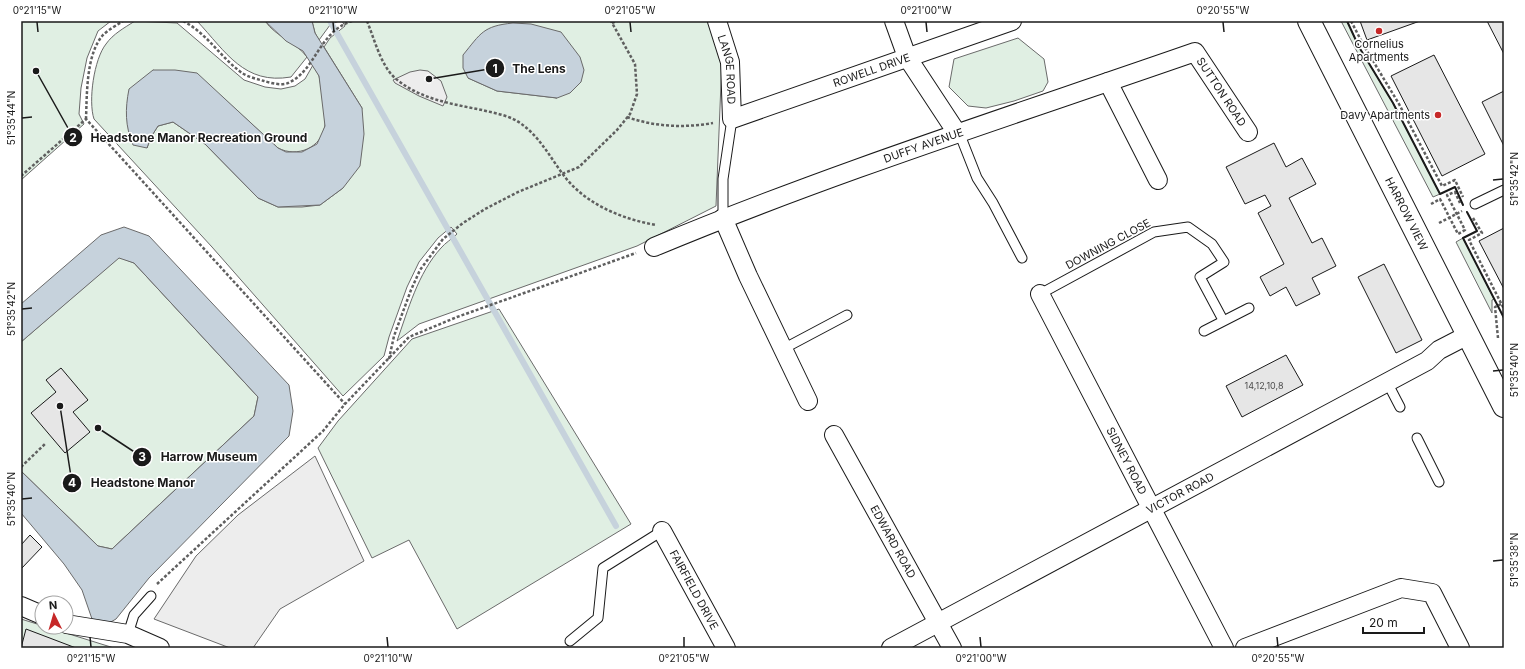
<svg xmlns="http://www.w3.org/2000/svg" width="1525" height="669" viewBox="0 0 1525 669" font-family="Inter,sans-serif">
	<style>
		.green { fill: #e0efe3; stroke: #6a6a6a; fill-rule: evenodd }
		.parking { fill: #ededed; stroke: #6a6a6a }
		.water { fill: #c6d2dc; stroke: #6a6a6a }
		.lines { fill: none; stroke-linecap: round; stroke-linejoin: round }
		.stream { stroke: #c6d2dc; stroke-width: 6 }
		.building { fill: #e6e6e6; stroke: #1a1a1a }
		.service-casing { stroke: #1a1a1a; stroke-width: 11 }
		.minor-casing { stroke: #1a1a1a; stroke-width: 20 }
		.tertiary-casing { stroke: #1a1a1a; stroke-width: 24 }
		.path { stroke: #5f5f5f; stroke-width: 2.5; stroke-dasharray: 3 2; stroke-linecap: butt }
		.service { stroke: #fff; stroke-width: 9 }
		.minor { stroke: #fff; stroke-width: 18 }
		.tertiary { stroke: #fff; stroke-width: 22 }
		.wall { stroke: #1a1a1a; stroke-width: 2 }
		.ticks { fill: none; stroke: #1a1a1a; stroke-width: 1.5 }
		.poi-dot { fill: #c62828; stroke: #fff; stroke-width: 1.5 }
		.labels { text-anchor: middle; stroke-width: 3; stroke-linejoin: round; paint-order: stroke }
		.number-label { font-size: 9px; fill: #4d4d4d }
		.poi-label { font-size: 11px; fill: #1a1a1a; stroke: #fff }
		.street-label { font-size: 11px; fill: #1a1a1a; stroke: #fff }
		.leader { fill: none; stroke: #1a1a1a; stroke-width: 1.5 }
		.callout-dot { fill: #1a1a1a; stroke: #fff; stroke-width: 1.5 }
		.mark-label { font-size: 12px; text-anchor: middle; font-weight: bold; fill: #fff }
		.callout-label { font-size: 12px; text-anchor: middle; font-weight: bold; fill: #1a1a1a; stroke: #fff; stroke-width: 3; stroke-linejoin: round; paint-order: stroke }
		.neatline { fill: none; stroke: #1a1a1a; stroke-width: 1.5 }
		.ticks-label { font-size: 10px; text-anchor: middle; fill: #1a1a1a }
	</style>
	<rect width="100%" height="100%" fill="#fff"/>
	<g class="green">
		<polygon points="21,21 111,21 98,31 87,58 81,88 79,114 84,124 21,180"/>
		<path d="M135,21L177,23L244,80L265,87L281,89L295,86L305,79L313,65C315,69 318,73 319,76C321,84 326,118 325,125C322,148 297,158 278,148L220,95L153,70L147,148L151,137L158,126L173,122L205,144L258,198L278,207H302L320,205L343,188L362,108L324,47L330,38L345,26L342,21H710L722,58L716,206L637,246L419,324L397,341C408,310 418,273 441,248C445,243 452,239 457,234L451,227L438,238L419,262L407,287L389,337L384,356L343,396L212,247L94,119C88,101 94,59 106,44C113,34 124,28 135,21ZM468,78L557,98L497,91Z"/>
		<path d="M197,21H265C276,37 296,42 307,57L291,77C244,85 226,52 197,21Z"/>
		<polygon points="312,21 339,21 330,25 319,40 315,33"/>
		<polygon points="1341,21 1347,21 1359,47 1393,103 1440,194 1433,197"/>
		<polygon points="1018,38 1044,59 1048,82 1043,91 1014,101 986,108 968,106 949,87 954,59"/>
		<polygon points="1463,238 1494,299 1492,300 1492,313 1456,242"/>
		<polygon points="119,257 134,263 258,397 254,416 112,549 98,546 21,471 21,342"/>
		<polygon points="499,309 631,524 457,629 409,540 372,558 318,448 338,421 412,339"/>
		<polygon points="21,619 114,648 21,648"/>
	</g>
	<g class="parking">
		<polygon points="420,70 428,71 441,81 447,97 443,106 419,96 395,83 393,80 410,72"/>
		<polygon points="315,456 364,561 280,609 253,648 230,648 154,619 196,556 238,515"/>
	</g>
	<g class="water">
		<path d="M265,21H312L315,33L362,108L364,134L360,166L343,188L320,205L278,207L258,198L205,144L173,122L158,126L151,137L147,148L133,145C125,126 125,109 129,89L153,70H175L197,73L278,148L286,152H302L317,144L325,126L319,76L303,51L286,41Z"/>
		<path d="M513,23L531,24L561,32L580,57L584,70L581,82L570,93L557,98L497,91L468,78L463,68V55C481,33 483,26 513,23Z"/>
		<polygon points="124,227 149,236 289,385 293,411 289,436 149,578 116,619 109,623 100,623 92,619 82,590 64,564 21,513 21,471 98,546 112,549 254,416 258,397 134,263 119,258 21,342 21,304 101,235"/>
	</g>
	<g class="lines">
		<polyline class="stream" points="330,21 616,526"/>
	</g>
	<g class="building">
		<polygon points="1360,21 1420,21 1367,40"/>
		<polygon points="1487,21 1504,21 1504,54"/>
		<polygon points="1434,55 1485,154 1442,176 1391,76"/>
		<polygon points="1504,91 1504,146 1482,102"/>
		<polygon points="1274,143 1286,167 1302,158 1316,184 1289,198 1312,243 1322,238 1336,266 1312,278 1320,294 1296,306 1286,287 1270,296 1260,277 1284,264 1258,213 1271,206 1265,195 1245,204 1226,167"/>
		<polygon points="1504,228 1504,289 1479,241"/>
		<polygon points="1384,264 1422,340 1396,353 1358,277"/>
		<polygon points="1286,355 1303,385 1242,417 1226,386"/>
		<polygon points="61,368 88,400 73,412 90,432 65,453 31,413 56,392 46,380"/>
		<polygon points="30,535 42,547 21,569 21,545"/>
		<polygon points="26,629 76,648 21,648"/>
	</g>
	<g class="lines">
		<defs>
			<g id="service">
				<polyline points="957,133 962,140 977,178 993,203 1022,258"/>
				<polyline points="1475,204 1504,190"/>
				<polyline points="723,218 723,179 732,119"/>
				<polyline points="1040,294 1154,232 1188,227 1212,244 1224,262 1200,277 1223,320"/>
				<polyline points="1204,331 1249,308"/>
				<polyline points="783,349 847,315"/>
				<polyline points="1387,382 1400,407"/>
				<polyline points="1417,438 1439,482"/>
				<polyline points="128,634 134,615 151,596"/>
				<polyline points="570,641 598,618 603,568 662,531"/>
			</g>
			<g id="minor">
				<path id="s1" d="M717,21L730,62L732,119L1012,21"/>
				<polyline points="894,21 907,57 957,133"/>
				<polyline points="1108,82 1158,180"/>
				<polyline points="723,218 748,276 808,401"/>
				<path id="s2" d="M654,247C831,173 1014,115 1195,52L1248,132"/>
				<path id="s3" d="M1040,294L1224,648"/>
				<path id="s4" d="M834,435L952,648"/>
				<path id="s5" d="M662,531L726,648"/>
				<polyline points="21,606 42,615"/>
				<polyline points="66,624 128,634 160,648"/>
				<path id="s6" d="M891,648L1427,361L1439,350L1468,335"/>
				<polyline points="1245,648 1401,588 1432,593 1460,648"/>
			</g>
			<g id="tertiary">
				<path id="s7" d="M1309,21L1504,406"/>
			</g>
		</defs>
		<use href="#service" class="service-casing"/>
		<use href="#minor" class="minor-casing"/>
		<use href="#tertiary" class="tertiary-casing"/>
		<g class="path">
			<path d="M183,21C208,34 220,57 242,73C248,77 257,79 264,81C271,83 282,86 288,83C316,71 318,32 352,21"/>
			<path d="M367,21C374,38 381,66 395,78C419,99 452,104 482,110C494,113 507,115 517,121C538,134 548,154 562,173C583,203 621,219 656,225"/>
			<polyline points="1351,21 1364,46 1399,104 1442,186 1455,180 1463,197"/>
			<polyline points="612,23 617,21"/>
			<path d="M627,117C655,127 685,128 713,123"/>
			<path d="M86,119C87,94 86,54 103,35C108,30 117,25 123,21"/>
			<polyline points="21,176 86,119 345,404"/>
			<polyline points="1431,204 1440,199 1458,234 1465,230 1447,195 1455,192 1460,203"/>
			<polyline points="1473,218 1482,233 1469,240 1504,309"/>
			<polyline points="1439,223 1462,211"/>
			<polyline points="1498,338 1495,307 1501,304"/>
			<polyline points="389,359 394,336 411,290 420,270 443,239 463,223 485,209 518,192 579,167 617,130 630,114 637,94 635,64 611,21"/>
			<polyline points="21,467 46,443"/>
			<polyline points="157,584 323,431 345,404 409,337 457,317 636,253"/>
		</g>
		<use href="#service" class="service"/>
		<use href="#minor" class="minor"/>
		<use href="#tertiary" class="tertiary"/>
		<g class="wall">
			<polyline points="1347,21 1359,47 1393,103 1440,194 1455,187 1463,205"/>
			<polyline points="1467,212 1477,231 1463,238 1504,318"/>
		</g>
	</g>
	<path class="ticks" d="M37,22L38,32M333,22L334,32M630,22L631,32M926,22L927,32M1223,22L1224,32M22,118L32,117M1493,180L1503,179M22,309L32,308M1493,371L1503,370M22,499L32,498M1493,561L1503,560M90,637L91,647M387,637L388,647M684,637V647M980,637L981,647M1277,637L1278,647"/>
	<g class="poi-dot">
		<circle cx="1379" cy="31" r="4"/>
		<circle cx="1438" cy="115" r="4"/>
	</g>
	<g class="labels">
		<g class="number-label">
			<text x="1264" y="389">14,12,10,8</text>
		</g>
		<g class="poi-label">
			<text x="1379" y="48">Cornelius<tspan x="1379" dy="13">Apartments</tspan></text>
			<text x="1430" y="119" text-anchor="end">Davy Apartments</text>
		</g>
		<g class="street-label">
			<text dy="4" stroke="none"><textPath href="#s1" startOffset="50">LANGE ROAD</textPath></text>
			<text dy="4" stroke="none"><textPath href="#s1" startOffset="248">ROWELL DRIVE</textPath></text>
			<text dy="4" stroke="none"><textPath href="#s2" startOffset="623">SUTTON ROAD</textPath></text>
			<text dy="4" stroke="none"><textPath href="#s2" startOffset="288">DUFFY AVENUE</textPath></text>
			<text dy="4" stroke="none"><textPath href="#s7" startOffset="216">HARROW VIEW</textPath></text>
			<text transform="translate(1108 244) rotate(-28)" y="4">DOWNING CLOSE</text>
			<text dy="4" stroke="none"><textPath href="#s3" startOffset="188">SIDNEY ROAD</textPath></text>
			<text dy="4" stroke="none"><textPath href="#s6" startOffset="328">VICTOR ROAD</textPath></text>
			<text dy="4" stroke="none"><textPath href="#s4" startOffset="122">EDWARD ROAD</textPath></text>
			<text dy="4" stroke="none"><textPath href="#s5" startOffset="67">FAIRFIELD DRIVE</textPath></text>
		</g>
	</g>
	<path class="leader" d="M429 79L495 68M36 71L73 137M98 428L142 457M60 406L72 483"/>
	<g class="callout-dot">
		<circle cx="429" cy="79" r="4"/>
		<circle cx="36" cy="71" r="4"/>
		<circle cx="98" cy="428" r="4"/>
		<circle cx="60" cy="406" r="4"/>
		<circle cx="495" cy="68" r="10"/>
		<circle cx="73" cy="137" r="10"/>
		<circle cx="142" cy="457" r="10"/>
		<circle cx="72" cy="483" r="10"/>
	</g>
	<g class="mark-label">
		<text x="495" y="73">1</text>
		<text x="73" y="142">2</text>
		<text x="142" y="461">3</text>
		<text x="72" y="487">4</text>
	</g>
	<g class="callout-label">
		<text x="539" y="73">The Lens</text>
		<text x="199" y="142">Headstone Manor Recreation Ground</text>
		<text x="209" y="461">Harrow Museum</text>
		<text x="143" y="487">Headstone Manor</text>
	</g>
	<rect width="1525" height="669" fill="none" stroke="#ffffff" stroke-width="44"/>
	<g transform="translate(54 615) rotate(355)"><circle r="19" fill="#ffffff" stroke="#a3a3a3"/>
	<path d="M0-3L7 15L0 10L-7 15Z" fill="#c62828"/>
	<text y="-6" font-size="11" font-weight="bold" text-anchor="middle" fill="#1a1a1a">N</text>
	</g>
	<path d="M1363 627v6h61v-6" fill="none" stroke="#1a1a1a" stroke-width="2"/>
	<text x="1369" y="627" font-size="12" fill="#1a1a1a" stroke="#ffffff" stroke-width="3" paint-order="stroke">20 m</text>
	<rect x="22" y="22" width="1481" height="625" class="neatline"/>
	<g class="ticks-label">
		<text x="37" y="14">0°21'15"W</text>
		<text x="333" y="14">0°21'10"W</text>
		<text x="630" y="14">0°21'05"W</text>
		<text x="926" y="14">0°21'00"W</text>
		<text x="1223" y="14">0°20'55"W</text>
		<text transform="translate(11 118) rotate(-90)" y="4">51°35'44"N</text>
		<text transform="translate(1514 179) rotate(-90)" y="4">51°35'42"N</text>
		<text transform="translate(11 309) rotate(-90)" y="4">51°35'42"N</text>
		<text transform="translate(1514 370) rotate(-90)" y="4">51°35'40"N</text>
		<text transform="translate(11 499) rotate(-90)" y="4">51°35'40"N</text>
		<text transform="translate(1514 560) rotate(-90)" y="4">51°35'38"N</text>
		<text x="91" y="662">0°21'15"W</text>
		<text x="388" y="662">0°21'10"W</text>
		<text x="684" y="662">0°21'05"W</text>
		<text x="981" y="662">0°21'00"W</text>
		<text x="1278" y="662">0°20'55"W</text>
	</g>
</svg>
